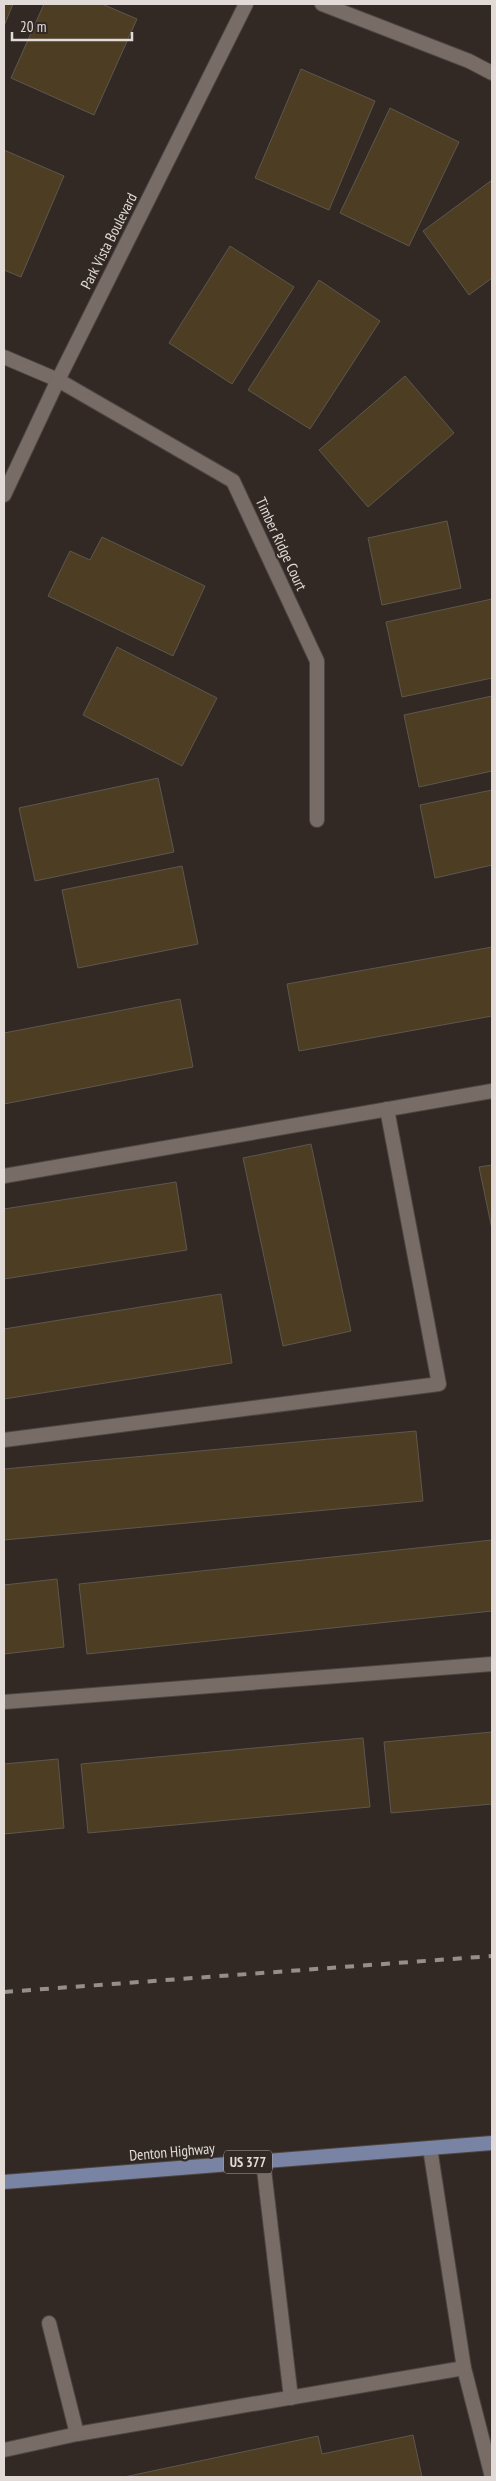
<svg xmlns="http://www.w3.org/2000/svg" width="496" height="2481" viewBox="0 0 496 2481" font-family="'PT Sans Narrow',sans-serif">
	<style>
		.building { fill: #4d3e23; stroke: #5d574e }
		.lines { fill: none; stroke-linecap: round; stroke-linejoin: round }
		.service-casing { stroke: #4e4542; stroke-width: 16 }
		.minor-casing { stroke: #4e4542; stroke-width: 16 }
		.tertiary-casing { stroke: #4e4542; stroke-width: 16 }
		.primary-casing { stroke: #4e4542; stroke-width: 16 }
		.service { stroke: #776c66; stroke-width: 14 }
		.minor { stroke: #776c66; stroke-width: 14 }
		.tertiary { stroke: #776c66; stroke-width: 14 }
		.primary { stroke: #7983a4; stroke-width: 14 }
		.rail { stroke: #968e8a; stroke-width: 4; stroke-dasharray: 9 9; stroke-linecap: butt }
		.labels { text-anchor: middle; stroke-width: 4.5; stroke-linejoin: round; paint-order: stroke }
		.shield { fill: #322924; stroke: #aca5a1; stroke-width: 1 }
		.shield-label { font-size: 14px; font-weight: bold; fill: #e1dad7 }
		.street-label { font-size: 15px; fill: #e1dad7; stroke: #322924 }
	</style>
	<rect width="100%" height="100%" fill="#322924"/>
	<g class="building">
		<polygon points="4,4 13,4 4,26"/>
		<polygon points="44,4 102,4 137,19 94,115 11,78"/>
		<polygon points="301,69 375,101 329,210 255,178"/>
		<polygon points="390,108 459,142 409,246 340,213"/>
		<polygon points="4,150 64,176 21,277 4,270"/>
		<polygon points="492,180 492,278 469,295 423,231"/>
		<polygon points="230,246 294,287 232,384 169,343"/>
		<polygon points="319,280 380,321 310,429 248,390"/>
		<polygon points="405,376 454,433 368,507 319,450"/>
		<polygon points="447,521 461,588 382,605 368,538"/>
		<polygon points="102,537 205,586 173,656 48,596 70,551 90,560"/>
		<polygon points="492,599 492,678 402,697 386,622"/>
		<polygon points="117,647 217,698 182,766 83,715"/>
		<polygon points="492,696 492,771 419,787 404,715"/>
		<polygon points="158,778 174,852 35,881 19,808"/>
		<polygon points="492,790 492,865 435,878 420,805"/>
		<polygon points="182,866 198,944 78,968 62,890"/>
		<polygon points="492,947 492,1016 299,1051 287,984"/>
		<polygon points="180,999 193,1067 4,1104 4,1033"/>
		<polygon points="311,1144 351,1331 283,1346 243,1158"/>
		<polygon points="492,1165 492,1229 479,1167"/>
		<polygon points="176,1182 187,1250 4,1279 4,1209"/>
		<polygon points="221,1294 232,1363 4,1399 4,1329"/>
		<polygon points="416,1431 423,1501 4,1540 4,1469"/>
		<polygon points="492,1540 492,1611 87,1654 79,1584"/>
		<polygon points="57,1579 64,1647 4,1654 4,1585"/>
		<polygon points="492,1732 492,1804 391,1813 384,1742"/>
		<polygon points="363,1738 370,1807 88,1833 81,1764"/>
		<polygon points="58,1759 64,1828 4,1834 4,1764"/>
		<polygon points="413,2435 422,2477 124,2477 318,2436 322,2454"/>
	</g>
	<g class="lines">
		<defs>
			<g id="service">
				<polyline points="4,1176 492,1091"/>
				<polyline points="4,1440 439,1384 387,1109"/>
				<polyline points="4,1702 492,1664"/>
				<polyline points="430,2148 464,2368 492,2477"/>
				<polyline points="263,2161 291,2398"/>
				<polyline points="49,2323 77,2434"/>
				<polyline points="4,2450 77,2434 464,2368"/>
			</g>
			<g id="minor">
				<polyline points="322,4 469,61 492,73"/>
				<polyline points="4,357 58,380 233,481 317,661 317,820"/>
			</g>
			<polyline id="tertiary" points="4,495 58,380 246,4"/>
			<polyline id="primary" points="4,2182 492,2143"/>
		</defs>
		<use href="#service" class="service-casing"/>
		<use href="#minor" class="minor-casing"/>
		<use href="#tertiary" class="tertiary-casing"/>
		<use href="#primary" class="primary-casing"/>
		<use href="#service" class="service"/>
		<use href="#minor" class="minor"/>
		<use href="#tertiary" class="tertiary"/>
		<use href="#primary" class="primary"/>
		<polyline class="rail" points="4,1992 492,1956"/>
	</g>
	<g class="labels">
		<rect class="shield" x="224" y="2150.5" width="48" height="23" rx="4"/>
		<g class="shield-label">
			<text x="248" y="2167">US 377</text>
		</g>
		<g class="street-label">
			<text transform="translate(109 241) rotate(-63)" y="5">Park Vista Boulevard</text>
			<text transform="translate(281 544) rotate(65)" y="5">Timber Ridge Court</text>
			<text transform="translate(172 2152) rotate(-5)" y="5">Denton Highway</text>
		</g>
	</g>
	<rect width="496" height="2481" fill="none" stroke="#e1dad7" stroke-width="10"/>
	<path d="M12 32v8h120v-8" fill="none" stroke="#e1dad7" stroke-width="2.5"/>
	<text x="20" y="32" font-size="15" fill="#e1dad7" stroke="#322924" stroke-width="4" paint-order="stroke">20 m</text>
</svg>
